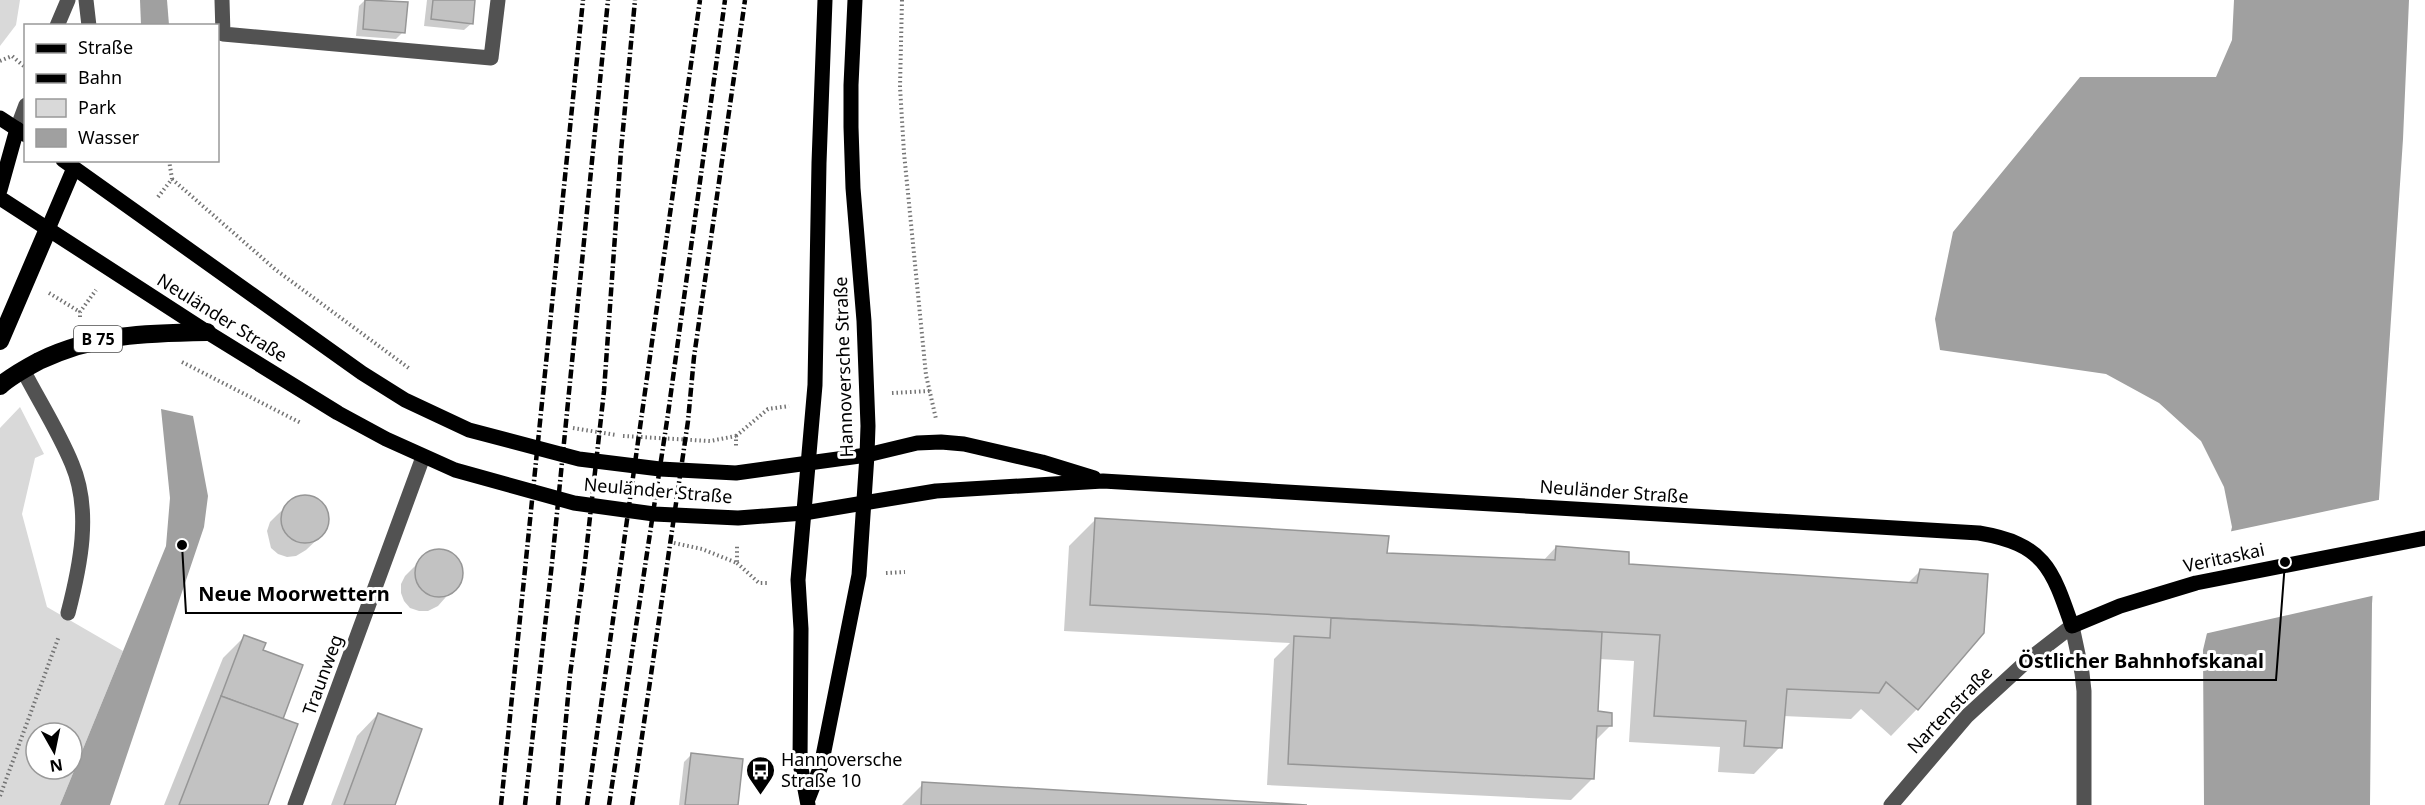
<svg xmlns="http://www.w3.org/2000/svg" width="2425" height="805" viewBox="0 0 2425 805" font-family="'Noto Sans',sans-serif">
	<style>
		.green { fill: #d9d9d9; fill-rule: evenodd }
		.water { fill: #a0a0a0 }
		.pier { fill: #fff }
		.shadow { fill: #0003 }
		.building { fill: #c2c2c2; stroke: #969696; stroke-width: 1.5 }
		.lines { fill: none; stroke-linecap: round; stroke-linejoin: round }
		.path { stroke: #747474; stroke-width: 4; stroke-dasharray: 1.5 3; stroke-linecap: butt }
		.minor { stroke: #525252; stroke-width: 15 }
		.major { stroke: #000; stroke-width: 15 }
		.highway { stroke: #000; stroke-width: 18 }
		.rail { stroke: #000; stroke-width: 4.5; stroke-dasharray: 9 3 1.5 3; stroke-linecap: butt }
		.labels { text-anchor: middle; stroke-width: 6; stroke-linejoin: round; paint-order: stroke }
		.shield { fill: #fff; stroke: #4c4c4c; stroke-width: 1.5 }
		.shield-label { font-size: 16px; font-weight: bold; fill: #000 }
		.street-label { font-size: 18px; fill: #000; stroke: #fff }
		.poi-label { font-size: 18px; fill: #000; stroke: #fff; text-anchor: start }
		.leader { fill: none; stroke: #000; stroke-width: 2 }
		.callout-dot { fill: #000; stroke: #fff; stroke-width: 2 }
		.callout-label { font-size: 20px; text-anchor: middle; font-weight: bold; fill: #000; stroke: #fff; stroke-width: 6; stroke-linejoin: round; paint-order: stroke }
	</style>
	<rect width="100%" height="100%" fill="#fff"/>
	<g class="green">
		<polygon points="0,0 20,0 16,25 0,46"/>
		<path d="M20,407L44,454L35,458L22,514L47,607L123,651L60,805H0V428ZM36,733H72V769H36Z"/>
	</g>
	<g class="water">
		<polygon points="140,0 167,0 169,25 141,25"/>
		<polygon points="2234,0 2409,0 2403,139 2372,604 2370,805 2204,805 2203,650 2232,527 2224,487 2201,441 2159,403 2106,374 1940,350 1935,319 1953,232 2080,77 2216,77 2232,40"/>
		<polygon points="161,409 193,416 208,496 204,527 110,805 60,805 166,546 170,498"/>
	</g>
	<polygon class="pier" points="2383,499 2376,595 2204,634 2228,532"/>
	<g class="shadow">
		<polygon points="365,0 406,3 403,32 396,39 356,36 359,6"/>
		<polygon points="427,0 474,0 472,23 464,30 424,26"/>
		<polygon points="301,496 312,497 322,503 328,513 328,524 322,535 306,550 296,556 287,557 278,554 271,548 267,531 270,522 277,515 293,500"/>
		<polygon points="1095,520 1386,554 1543,561 1556,547 1628,566 1907,584 1921,570 1917,709 1891,736 1861,709 1851,719 1783,716 1780,747 1754,774 1718,772 1720,747 1629,742 1634,661 1599,659 1596,713 1610,726 1595,741 1593,778 1571,800 1267,785 1274,659 1290,643 1064,631 1069,546"/>
		<polygon points="436,551 447,553 457,559 461,570 460,581 438,606 428,611 419,611 410,608 404,601 401,593 401,584 405,576 421,560 428,554"/>
		<polygon points="244,637 261,651 281,719 266,805 164,805 223,658"/>
		<polygon points="378,714 393,805 331,805 357,736"/>
		<polygon points="691,755 736,805 679,805 684,762"/>
		<polygon points="923,784 1281,805 902,805"/>
	</g>
	<g class="building">
		<polygon points="365,0 408,2 405,33 363,29"/>
		<polygon points="433,0 475,0 473,24 431,19"/>
		<circle cx="305" cy="519" r="24"/>
		<polygon points="1095,518 1389,536 1387,553 1555,560 1556,546 1629,552 1629,564 1917,583 1920,569 1988,574 1984,633 1918,710 1886,682 1879,693 1787,689 1782,748 1744,746 1746,721 1654,716 1660,635 1090,605"/>
		<circle cx="439" cy="573" r="24"/>
		<polygon points="1331,618 1602,632 1598,711 1612,713 1612,726 1597,726 1594,779 1288,764 1294,636 1330,638"/>
		<polygon points="244,635 266,643 263,650 303,665 283,719 221,696"/>
		<polygon points="221,696 298,724 268,805 179,805"/>
		<polygon points="378,713 422,729 395,805 344,805"/>
		<polygon points="691,753 743,759 738,805 685,805"/>
		<polygon points="922,782 1307,805 921,805"/>
	</g>
	<g class="lines">
		<g class="path">
			<polyline points="902,0 900,87 904,153 926,375 936,419"/>
			<polyline points="0,61 12,56 26,68"/>
			<polyline points="172,179 276,270 410,369"/>
			<polyline points="158,197 172,179 169,160"/>
			<polyline points="49,293 80,312"/>
			<polyline points="80,317 80,312 96,290"/>
			<polyline points="182,362 301,423"/>
			<polyline points="892,393 930,391"/>
			<polyline points="573,428 616,435"/>
			<polyline points="623,436 710,441 736,436 736,447"/>
			<polyline points="736,436 768,409 789,406"/>
			<polyline points="674,543 702,549 737,563 737,544"/>
			<polyline points="737,563 759,583 767,583"/>
			<polyline points="886,573 905,572"/>
			<polyline points="0,796 59,636"/>
		</g>
		<g class="minor">
			<polyline points="86,0 89,26"/>
			<polyline points="222,0 223,34 491,58 498,0"/>
			<polyline points="57,26 68,0"/>
			<polyline points="17,129 26,105"/>
			<path d="M23,370C39,401 59,432 72,464C92,511 80,567 68,613"/>
			<polyline points="295,805 423,457"/>
			<polyline points="1891,805 1967,716 2028,660 2072,626 2082,673 2084,691 2084,805"/>
		</g>
		<g class="major">
			<polyline points="0,118 26,135"/>
			<polyline points="63,160 362,373 405,400 469,430 579,459 660,469 736,473 867,455 917,443 941,442 964,444 1042,462 1094,478"/>
			<polyline points="0,190 17,129"/>
			<path d="M0,198L207,332L338,413L386,439L455,470L574,503L654,514L738,518L804,513L936,491L1103,481L1979,533C2044,544 2052,568 2072,626L2120,606L2196,583L2425,538"/>
			<polyline points="48,229 74,168"/>
			<polyline points="808,799 821,766 859,575 867,455 868,426 864,321 853,188 851,127 851,85 855,0"/>
			<polyline points="808,805 800,763 801,629 798,580 815,385 819,163 825,0"/>
		</g>
		<g class="highway">
			<polyline points="0,341 48,229"/>
			<path d="M0,386C11,376 26,368 39,361C95,334 146,333 207,332"/>
		</g>
		<g class="rail">
			<polyline points="501,805 583,0"/>
			<polyline points="525,805 552,563 608,0"/>
			<polyline points="558,805 570,675 585,562 604,391 621,151 635,0"/>
			<polyline points="587,805 700,0"/>
			<polyline points="609,805 668,414 725,0"/>
			<polyline points="632,805 688,421 694,357 745,0"/>
		</g>
	</g>
	<defs>
		<symbol id="bus-pin" viewBox="-11 -11 22 30"><path d="M0 17L-7.5 6A9.5 9.5 0 1 1 7.5 6Z" fill="#000" stroke="#fff"/><path d="M-5-6H5V4H4V6H2V4H-2V6H-4V4H-5ZM-3.5-4V0h7V-4ZM-3.5 1.2v1.5H-2V1.2ZM2 1.2v1.5H3.5V1.2Z" fill="#fff"/></symbol>
	</defs>
	<g fill-rule="evenodd">
		<use href="#bus-pin" x="744" y="754" width="33" height="45"/>
	</g>
	<g class="labels">
		<rect class="shield" x="74" y="326" width="48" height="26" rx="4.5"/>
		<g class="shield-label">
			<text x="98" y="345">B 75</text>
		</g>
		<g class="street-label">
			<text transform="translate(222 318) rotate(32)" y="6">Neuländer Straße</text>
			<text transform="translate(844 367) rotate(-92)" y="6">Hannoversche Straße</text>
			<text transform="translate(658 491) rotate(5)" y="6">Neuländer Straße</text>
			<text transform="translate(1614 492) rotate(4)" y="6">Neuländer Straße</text>
			<text transform="translate(2224 558) rotate(-12)" y="6">Veritaskai</text>
			<text transform="translate(323 675) rotate(-70)" y="6">Traunweg</text>
			<text transform="translate(1950 710) rotate(-46)" y="6">Nartenstraße</text>
		</g>
		<g class="poi-label">
			<text x="781" y="766">Hannoversche<tspan x="781" dy="21">Straße 10</tspan></text>
		</g>
	</g>
	<path class="leader" d="M182 545L186 613H402M2285 562L2276 680H2006"/>
	<g class="callout-dot">
		<circle cx="182" cy="545" r="6"/>
		<circle cx="2285" cy="562" r="6"/>
	</g>
	<g class="callout-label">
		<text x="294" y="601">Neue Moorwettern</text>
		<text x="2141" y="668">Östlicher Bahnhofskanal</text>
	</g>
	<rect x="24" y="24" width="195" height="138" fill="#ffffff" stroke="#999999" stroke-width="1.5"/>
	<rect x="36" y="44" width="30" height="9" fill="#000000" stroke="#999999" stroke-width="1.5"/>
	<text x="78" y="54" font-size="18" fill="#000000">Straße</text>
	<rect x="36" y="74" width="30" height="9" fill="#000000" stroke="#999999" stroke-width="1.5"/>
	<text x="78" y="84" font-size="18" fill="#000000">Bahn</text>
	<rect x="36" y="99" width="30" height="18" fill="#d9d9d9" stroke="#999999" stroke-width="1.5"/>
	<text x="78" y="114" font-size="18" fill="#000000">Park</text>
	<rect x="36" y="129" width="30" height="18" fill="#a0a0a0" stroke="#999999" stroke-width="1.5"/>
	<text x="78" y="144" font-size="18" fill="#000000">Wasser</text>
	<g transform="translate(54 751) rotate(171)"><circle r="28" fill="#ffffff" stroke="#999999" stroke-width="1.5"/>
	<path d="M0-4.5L10 22L0 15L-10 22Z" fill="#000000"/>
	<text y="-9" font-size="16" font-weight="bold" text-anchor="middle" fill="#000000">N</text>
	</g>
</svg>
